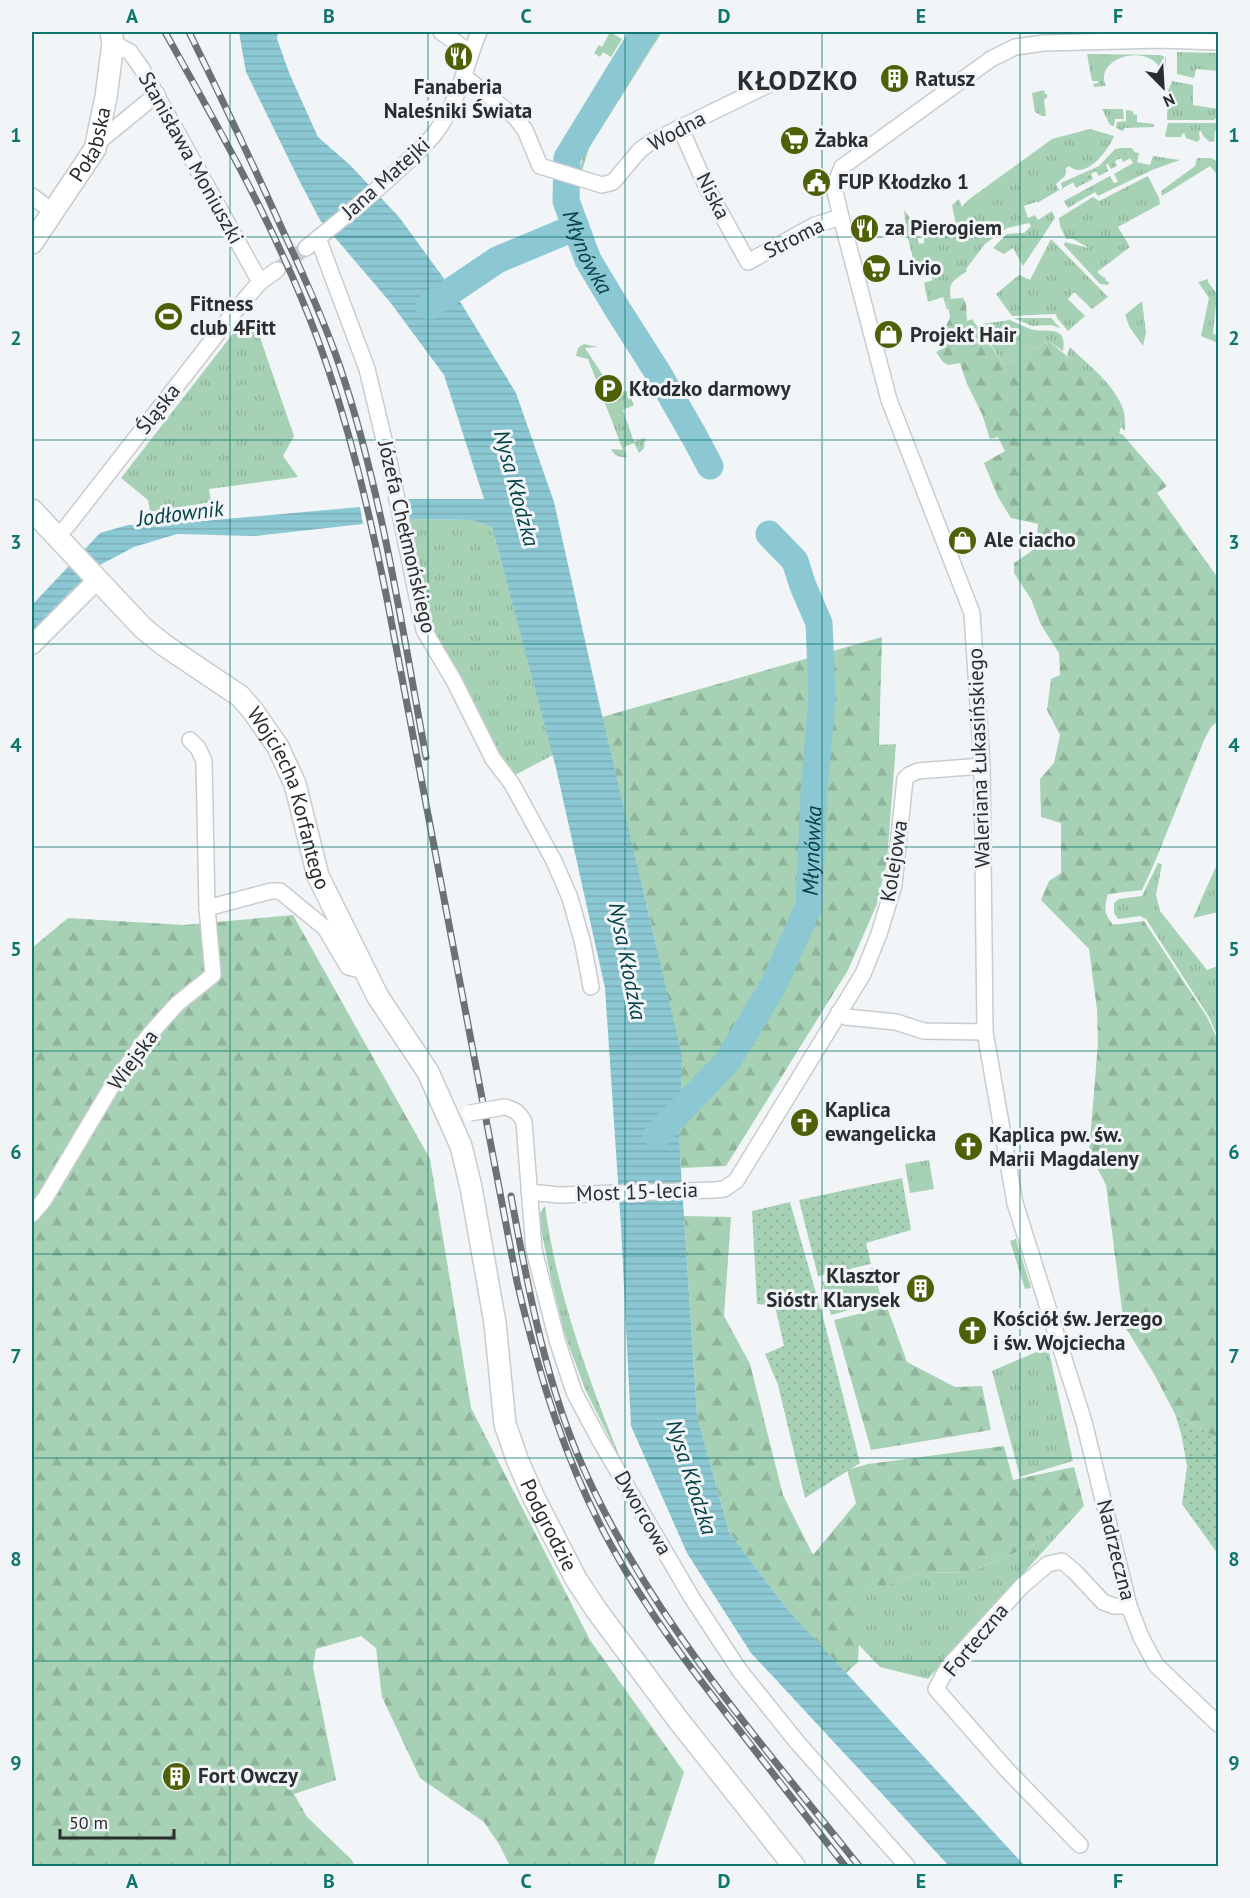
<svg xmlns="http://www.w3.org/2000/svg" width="1250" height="1898" viewBox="0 0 1250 1898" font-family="'PT Sans',sans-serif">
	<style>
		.grass { fill: url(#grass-tufts) }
		.forest { fill: url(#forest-firs) }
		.park { fill: #a7d1b4 }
		.garden { fill: url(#garden-dots) }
		.water { fill: url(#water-rules) }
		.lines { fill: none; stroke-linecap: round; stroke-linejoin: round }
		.river { stroke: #8cc8d3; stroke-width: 27 }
		.minor-tunnel { stroke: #c9cdd0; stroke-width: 15; stroke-dasharray: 15 8; stroke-linecap: butt }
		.minor-casing { stroke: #c8ccce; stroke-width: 18 }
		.tertiary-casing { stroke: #c8ccce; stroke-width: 21 }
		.secondary-casing { stroke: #c8ccce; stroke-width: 24 }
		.minor { stroke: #fff; stroke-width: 15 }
		.tertiary { stroke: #fff; stroke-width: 18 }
		.secondary { stroke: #fff; stroke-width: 21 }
		.rail-casing { stroke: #6e7173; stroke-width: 7 }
		.rail { stroke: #f1f5f8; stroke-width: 4.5; stroke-dasharray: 14; stroke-linecap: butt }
		.minor-bridge-casing { stroke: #c8ccce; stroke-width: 18; stroke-linecap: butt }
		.minor-bridge { stroke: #fff; stroke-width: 15 }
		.grid { fill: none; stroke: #0f766e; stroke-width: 1.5; stroke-opacity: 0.55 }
		.labels { text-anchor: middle; stroke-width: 6; stroke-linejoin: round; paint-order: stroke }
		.poi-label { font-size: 21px; font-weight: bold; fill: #2b2d2e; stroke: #f1f5f8; text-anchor: start }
		.street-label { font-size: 21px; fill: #2b2d2e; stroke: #f1f5f8 }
		.water-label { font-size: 22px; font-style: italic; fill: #064148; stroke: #f1f5f8 }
		.district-label { font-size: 27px; font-weight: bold; letter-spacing: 1.5px; fill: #2b2d2e; stroke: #f1f5f8 }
		.neatline { fill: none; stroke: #0f766e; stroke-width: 2 }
		.grid-label { font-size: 20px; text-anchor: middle; font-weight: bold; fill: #0f766e }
	</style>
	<defs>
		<pattern id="grass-tufts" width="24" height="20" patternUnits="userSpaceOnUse" patternTransform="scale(1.5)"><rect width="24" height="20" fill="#a7d1b4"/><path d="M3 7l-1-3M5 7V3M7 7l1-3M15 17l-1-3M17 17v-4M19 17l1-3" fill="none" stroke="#90b49b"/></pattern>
		<pattern id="forest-firs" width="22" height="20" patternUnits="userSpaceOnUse" patternTransform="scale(1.5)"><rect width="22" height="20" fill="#a7d1b4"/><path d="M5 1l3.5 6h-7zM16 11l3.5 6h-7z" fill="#90b49b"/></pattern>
		<pattern id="garden-dots" width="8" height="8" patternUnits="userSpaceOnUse" patternTransform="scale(1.5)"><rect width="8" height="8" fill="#a7d1b4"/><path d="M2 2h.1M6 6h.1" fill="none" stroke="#90b49b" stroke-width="1.8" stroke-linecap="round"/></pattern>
		<pattern id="water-rules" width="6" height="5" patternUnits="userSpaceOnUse" patternTransform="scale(1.5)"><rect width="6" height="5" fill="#8cc8d3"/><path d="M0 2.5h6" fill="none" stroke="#79acb5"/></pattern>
	</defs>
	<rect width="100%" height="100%" fill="#f1f5f8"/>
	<g class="grass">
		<polygon points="655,32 662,32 589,148 582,171 579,170 586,148"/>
		<polygon points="1177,52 1218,53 1218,71 1196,69 1194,78 1177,74"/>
		<path d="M1087,54L1160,55L1166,57V69L1161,70C1148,42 1093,58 1106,86L1094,87L1093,84L1098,83V81H1092Z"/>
		<polygon points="1172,81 1193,85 1193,105 1218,109 1218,116 1214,120 1167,120 1168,91"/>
		<polygon points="1044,90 1045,94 1047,94 1047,97 1044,100 1046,116 1042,116 1035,112 1032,93"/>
		<polygon points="1102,109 1123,109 1124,119 1115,119 1114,126 1110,125"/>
		<polygon points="1126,110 1133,111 1133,114 1137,115 1137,122 1154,124 1154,127 1124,128 1123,131 1116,128 1117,122 1126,121"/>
		<polygon points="1168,123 1218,123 1218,131 1215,131 1214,141 1210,142 1204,137 1201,131 1199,132 1200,139 1197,142 1186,138 1184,133 1182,134 1181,137 1166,137 1165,135"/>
		<path d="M1090,129L1114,136C1108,151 1085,181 1069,166L1066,168L1065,176L1056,184L1059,190L1039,202H1036L1024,206L1028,218L1035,215L1038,220L1052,211L1055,218L1023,266L1013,248L1004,254L993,248L1007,234L1024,233L1031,226L1029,223L1007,228L985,244L966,269L967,271C955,280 947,282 951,298L947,299L948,309H947L943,297L928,302L924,283L933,280L926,267L920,265L915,267L906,230L904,210L914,223L919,244L924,243V237L928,238L957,231L952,205L959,199L962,207L968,200L1052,139Z"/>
		<polygon points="1121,148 1132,148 1134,152 1139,153 1137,162 1150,165 1153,156 1180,160 1152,170 1098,196 1095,192 1068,208 1064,201 1110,176 1114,183 1118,182 1114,174 1133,163 1127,152 1063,188 1063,192 1061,183 1099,166 1115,149"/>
		<polygon points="1197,158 1211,158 1218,162 1218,175 1210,166 1162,196 1161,191 1195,166"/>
		<polygon points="1148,176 1159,198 1160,204 1118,227 1130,247 1097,272 1103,277 1106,278 1105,280 1110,283 1107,285 1100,284 1064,245 1065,242 1089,248 1073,239 1066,239 1060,226 1059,218 1093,197 1099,201"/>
		<polygon points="1051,239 1108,297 1092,309 1074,292 1068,299 1085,316 1068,331 1057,318 1056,314 1012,316 996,294 1019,275 1030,280"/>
		<polygon points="1208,279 1208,282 1217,294 1213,333 1218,337 1218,343 1201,336 1209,298 1198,282"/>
		<polygon points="1142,301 1146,333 1143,346 1130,328 1125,315"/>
		<polygon points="245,318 252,318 255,323 294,436 283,456 298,477 209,489 211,502 150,512 148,500 121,478"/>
		<polygon points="1014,318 1051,318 1060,328 1051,325 1032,326"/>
		<path d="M1010,320C1017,323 1026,328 1034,330C1051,332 1067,326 1063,351L1049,341L1004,365L979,327L982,324Z"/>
		<path d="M584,344L598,347L585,348L614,392L628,391L634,405L623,410L634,442L645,438L644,448L639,453L634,443L624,447L627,457C620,458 614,456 611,449L623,450L588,359L576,356L578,348Z"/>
		<path d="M1070,347C1089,366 1116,385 1124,412C1125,418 1125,425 1125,431L1121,427L1120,419L1067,355Z"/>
		<polygon points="408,519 472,520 492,527 553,755 515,775 497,750 460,676 432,630 423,601"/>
		<polygon points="1218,862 1218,912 1193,918"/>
		<polygon points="1158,863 1162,864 1156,895 1160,911 1207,970 1218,966 1218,1038 1209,1017 1146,919 1140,916 1118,919 1114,913 1114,903 1119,899 1142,896"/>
		<polygon points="929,1160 934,1189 910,1193 905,1164"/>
		<path d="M545,1206C557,1295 589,1380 622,1463L585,1389L565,1335L551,1279L541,1229L540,1213Z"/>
		<polygon points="1016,1239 1031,1288 1025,1289 1010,1241"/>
		<polygon points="873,1268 882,1301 831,1315 822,1282"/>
		<polygon points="1048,1347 1073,1461 1020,1477 992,1371"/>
		<polygon points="1084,1506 928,1679 880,1667 858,1644 860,1594 921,1573 970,1572 1033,1545"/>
	</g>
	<g class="forest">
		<path d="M963,298L966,304L967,321L972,319L1004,365L1049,341L1107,390L1120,419L1121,427L1119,433L1123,435L1167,486L1157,493L1218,578V721L1211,727L1205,738L1154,864L1142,890L1108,894C1104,908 1104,914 1113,925L1144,921L1207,1017L1217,1038L1218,1037V1439L1175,1414L1153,1372L1124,1325L1106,1185L1089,1152L1098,1043L1097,1010L1089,949L1041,900L1049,881L1061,873V823L1041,817L1040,779L1054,763L1060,735L1047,710L1051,679L1060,675L1059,653L1041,625L1031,599L1014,573V563L1036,548L1038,524L1011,518L998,497L984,463L1005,451L998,437L990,439L982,414L967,384L960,363L948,365L943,362L936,352L944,348L943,332L950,318L947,299Z"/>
		<polygon points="882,637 879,745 896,744 887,861 877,904 848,970 726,1166 681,1168 656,945 602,717"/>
		<polygon points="293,915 430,1159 471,1408 590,1640 684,1772 653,1866 510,1866 499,1844 484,1822 420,1778 382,1697 376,1648 361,1636 316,1649 313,1667 336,1780 294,1794 307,1817 351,1859 355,1866 32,1866 32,948 68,918 184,925"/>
		<polygon points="684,1216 731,1217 724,1316 750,1364 783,1495 813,1555 856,1503 847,1470 868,1464 1004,1446 1013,1480 1074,1467 1084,1506 1033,1545 970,1572 921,1573 861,1594 858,1662 846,1673 788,1610 729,1532 697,1415"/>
		<polygon points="887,1307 907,1362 955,1387 982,1386 991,1430 871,1450 834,1320"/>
	</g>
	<polygon class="park" points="610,32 622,39 611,57 603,52 600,57 594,53 599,45 602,47"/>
	<g class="garden">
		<polygon points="1127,152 1131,158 1123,162 1121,158 1115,161 1117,166 1111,169 1108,164 1106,165 1108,171 1099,176 1096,171 1091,174 1093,179 1076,188 1073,182"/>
		<polygon points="902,1178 911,1230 866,1243 871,1264 818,1276 799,1200"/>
		<polygon points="790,1202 824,1321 860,1463 805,1498 778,1385 765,1354 784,1346 775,1306 757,1304 752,1211"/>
		<polygon points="1175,1414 1218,1439 1218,1554 1182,1504 1187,1466 1181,1433"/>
	</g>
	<g class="water">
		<polygon points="239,32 278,32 277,39 290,75 318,137 350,165 399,217 456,295 516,393 554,502 595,685 682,1056 679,1140 697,1415 729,1532 788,1610 1025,1866 949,1866 751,1653 687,1553 631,1426 621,1227 605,988 556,768 492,527 472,520 408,519 404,499 484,499 444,375 390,302 320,220 300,182 246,72"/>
		<polygon points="360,507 363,524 255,536 177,534 134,547 100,565 72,590 32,631 32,605 100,533 128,525 180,523"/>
	</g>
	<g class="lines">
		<g class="river">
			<path id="s1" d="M644,32L567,158L566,201L588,260L618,310L658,373L694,436L710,466"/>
			<polyline points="429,306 497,260 576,227"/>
			<path id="s2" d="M657,1135L727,1062L773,986L809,906L814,794L822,697L819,623L803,586L795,561L769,534"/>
		</g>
		<polyline class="minor-tunnel" points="277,270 306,248"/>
		<defs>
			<g id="minor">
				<polyline points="441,32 471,53"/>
				<polyline points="1218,42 1161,40 1044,43 1015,47 991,59 842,167 834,187 841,217 889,400 972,613 982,766 985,1032 1015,1203 1084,1422 1129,1606 1141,1637 1156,1665 1218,1724"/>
				<polyline points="113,43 130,52 142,69 260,282"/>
				<polyline points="465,77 516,118 525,130 540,166 602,185 613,182 640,150 651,142 776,81"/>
				<polyline points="680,127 707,188 748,262 815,225 841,217"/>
				<polyline points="96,144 157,94"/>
				<polyline points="32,196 53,212"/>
				<polyline points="318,238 367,369 388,456 424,630 454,681 493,759 512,784 554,861 570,898 583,944 591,987"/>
				<path d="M306,248C342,219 378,190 411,158C419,150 429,142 436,132C459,101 465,66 479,32"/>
				<polyline points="57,537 68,525 235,311 260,282 277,270"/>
				<polyline points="207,908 271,891 280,891 325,928 348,967 364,971"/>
				<polyline points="839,1012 846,1017 896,1022 924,1031 985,1032"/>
				<path d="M504,1107C514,1109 519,1112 524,1122L534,1250L557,1340L574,1392L599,1439L692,1598L740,1671L797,1742L907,1866"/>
				<polyline points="529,1192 559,1195 714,1190 724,1189 736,1181 863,974 879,934 894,885 905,779 909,775 918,771 982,766"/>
				<polyline points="32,1214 44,1200 112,1086 150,1034 177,1004 213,975 207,908 204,761 198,748 190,740"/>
				<polyline points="1080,1845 1007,1770 936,1689 948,1667 1022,1586 1048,1564 1062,1561 1075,1572 1103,1602 1114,1606 1129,1606"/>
			</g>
			<polyline id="tertiary" points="32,645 98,579"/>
			<g id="secondary">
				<path id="s3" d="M32,243L95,149L106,97L113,43L111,32"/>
				<path id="s4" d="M32,510L143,628L164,645L240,696L253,711L278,747L295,784L318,876L378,997L428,1072L461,1146L471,1187L495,1323L505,1424L517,1459L534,1498L576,1579L597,1611L679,1721L794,1866"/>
			</g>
		</defs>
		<use href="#minor" class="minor-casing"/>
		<use href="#tertiary" class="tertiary-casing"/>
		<use href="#secondary" class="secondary-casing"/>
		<use href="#minor" class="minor"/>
		<use href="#tertiary" class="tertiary"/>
		<use href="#secondary" class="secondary"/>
		<defs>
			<g id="rail">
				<path d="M165,32C221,132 278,232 318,340C349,424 369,511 387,599L517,1282C539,1375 565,1463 612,1547C647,1611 691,1669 736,1726C773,1773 809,1820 845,1866"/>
				<path d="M189,32C221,97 252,162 282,229C303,274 324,320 340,367C382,492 402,628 426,757"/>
				<path d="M511,1196C527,1283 543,1369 576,1451C641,1607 755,1735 859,1866"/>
			</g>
		</defs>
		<use href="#rail" class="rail-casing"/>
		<use href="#rail" class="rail"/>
		<defs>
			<polyline id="minor-bridge" points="470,1113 504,1107"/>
		</defs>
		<use href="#minor-bridge" class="minor-bridge-casing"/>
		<use href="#minor-bridge" class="minor-bridge"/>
	</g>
	<path class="grid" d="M230,32V1866M428,32V1866M625,32V1866M822,32V1866M1020,32V1866M32,237H1218M32,440H1218M32,644H1218M32,847H1218M32,1051H1218M32,1254H1218M32,1458H1218M32,1661H1218"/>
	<defs>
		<symbol id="restaurant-disc" viewBox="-11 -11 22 22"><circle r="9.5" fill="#4f6107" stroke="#f1f5f8"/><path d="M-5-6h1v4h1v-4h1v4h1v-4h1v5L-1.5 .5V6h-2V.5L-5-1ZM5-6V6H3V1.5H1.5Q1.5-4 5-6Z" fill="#fff"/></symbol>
		<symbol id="building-disc" viewBox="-11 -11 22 22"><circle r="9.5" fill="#4f6107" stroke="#f1f5f8"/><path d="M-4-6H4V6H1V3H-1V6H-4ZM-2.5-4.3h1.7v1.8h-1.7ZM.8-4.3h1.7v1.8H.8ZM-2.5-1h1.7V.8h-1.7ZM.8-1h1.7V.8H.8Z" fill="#fff"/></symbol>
		<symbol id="supermarket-disc" viewBox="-11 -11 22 22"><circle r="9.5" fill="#4f6107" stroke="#f1f5f8"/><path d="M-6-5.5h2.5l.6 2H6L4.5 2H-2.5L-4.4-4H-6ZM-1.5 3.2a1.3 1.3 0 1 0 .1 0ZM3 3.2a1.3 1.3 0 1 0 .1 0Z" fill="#fff"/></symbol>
		<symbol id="civic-disc" viewBox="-11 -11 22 22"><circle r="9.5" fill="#4f6107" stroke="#f1f5f8"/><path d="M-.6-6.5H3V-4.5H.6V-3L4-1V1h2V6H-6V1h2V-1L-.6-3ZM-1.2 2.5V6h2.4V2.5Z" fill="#fff"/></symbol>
		<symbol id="stadium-disc" viewBox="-11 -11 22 22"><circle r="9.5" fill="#4f6107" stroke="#f1f5f8"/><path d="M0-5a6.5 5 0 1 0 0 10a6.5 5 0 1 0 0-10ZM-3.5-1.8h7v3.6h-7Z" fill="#fff"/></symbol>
		<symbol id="shop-disc" viewBox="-11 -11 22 22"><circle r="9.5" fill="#4f6107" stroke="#f1f5f8"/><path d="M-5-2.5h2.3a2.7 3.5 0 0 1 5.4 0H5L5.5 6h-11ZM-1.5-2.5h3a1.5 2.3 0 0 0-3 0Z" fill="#fff"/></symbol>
		<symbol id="parking-disc" viewBox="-11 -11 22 22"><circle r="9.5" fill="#4f6107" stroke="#f1f5f8"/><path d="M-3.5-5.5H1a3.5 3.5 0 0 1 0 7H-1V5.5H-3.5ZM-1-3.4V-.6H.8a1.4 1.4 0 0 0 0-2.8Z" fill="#fff"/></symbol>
		<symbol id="church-disc" viewBox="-11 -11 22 22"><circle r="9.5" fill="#4f6107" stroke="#f1f5f8"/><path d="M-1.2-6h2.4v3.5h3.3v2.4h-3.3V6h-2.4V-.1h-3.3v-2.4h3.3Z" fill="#fff"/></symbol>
	</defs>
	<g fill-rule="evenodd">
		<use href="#restaurant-disc" x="442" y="40" width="33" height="33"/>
		<use href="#building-disc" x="878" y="62" width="33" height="33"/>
		<use href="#supermarket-disc" x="778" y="124" width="33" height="33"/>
		<use href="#civic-disc" x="800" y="166" width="33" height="33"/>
		<use href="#restaurant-disc" x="848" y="212" width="33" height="33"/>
		<use href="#supermarket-disc" x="860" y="252" width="33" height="33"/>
		<use href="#stadium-disc" x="152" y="300" width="33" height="33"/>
		<use href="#shop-disc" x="872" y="318" width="33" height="33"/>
		<use href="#parking-disc" x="592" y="372" width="33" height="33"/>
		<use href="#shop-disc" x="946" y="524" width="33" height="33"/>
		<use href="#church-disc" x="788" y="1106" width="33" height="33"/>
		<use href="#church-disc" x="952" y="1130" width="33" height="33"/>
		<use href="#building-disc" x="904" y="1272" width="33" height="33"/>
		<use href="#church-disc" x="956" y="1314" width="33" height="33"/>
		<use href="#building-disc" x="160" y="1760" width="33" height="33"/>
	</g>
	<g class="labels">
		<g class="poi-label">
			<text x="915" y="86">Ratusz</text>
			<text x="458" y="94" text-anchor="middle">Fanaberia<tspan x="458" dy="24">Naleśniki Świata</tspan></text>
			<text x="815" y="147">Żabka</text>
			<text x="838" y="189">FUP Kłodzko 1</text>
			<text x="885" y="235">za Pierogiem</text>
			<text x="898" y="275">Livio</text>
			<text x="190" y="311">Fitness<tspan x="190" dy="24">club 4Fitt</tspan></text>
			<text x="910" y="342">Projekt Hair</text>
			<text x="629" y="396">Kłodzko darmowy</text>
			<text x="984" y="547">Ale ciacho</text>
			<text x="825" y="1117">Kaplica<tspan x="825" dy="24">ewangelicka</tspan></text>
			<text x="989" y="1142">Kaplica pw. św.<tspan x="989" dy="24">Marii Magdaleny</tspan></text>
			<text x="900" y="1283" text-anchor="end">Klasztor<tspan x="900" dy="24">Sióstr Klarysek</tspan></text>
			<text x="993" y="1326">Kościół św. Jerzego<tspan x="993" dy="24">i św. Wojciecha</tspan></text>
			<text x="198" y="1783">Fort Owczy</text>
		</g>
		<g class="street-label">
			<text transform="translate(677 131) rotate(-28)" y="7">Wodna</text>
			<text dy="7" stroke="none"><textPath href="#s3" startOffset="116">Połabska</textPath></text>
			<text transform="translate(191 158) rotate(61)" y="7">Stanisława Moniuszki</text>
			<text transform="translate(386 178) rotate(-42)" y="7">Jana Matejki</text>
			<text transform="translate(713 196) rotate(63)" y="7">Niska</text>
			<text transform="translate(794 238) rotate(-27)" y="7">Stroma</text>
			<text transform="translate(158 409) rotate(-52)" y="7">Śląska</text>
			<text transform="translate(407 537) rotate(77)" y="7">Józefa Chełmońskiego</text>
			<text transform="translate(979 758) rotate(-92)" y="7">Waleriana Łukasińskiego</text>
			<text dy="7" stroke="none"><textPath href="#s4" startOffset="396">Wojciecha Korfantego</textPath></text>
			<text transform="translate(894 861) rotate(-81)" y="7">Kolejowa</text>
			<text transform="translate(133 1060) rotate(-54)" y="7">Wiejska</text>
			<text transform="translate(637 1192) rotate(-2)" y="7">Most 15-lecia</text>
			<text transform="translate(643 1513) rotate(60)" y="7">Dworcowa</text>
			<text dy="7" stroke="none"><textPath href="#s4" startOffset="1178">Podgrodzie</textPath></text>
			<text transform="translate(1116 1550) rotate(76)" y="7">Nadrzeczna</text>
			<text transform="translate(976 1640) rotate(-50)" y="7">Forteczna</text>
		</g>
		<g class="water-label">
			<text dy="8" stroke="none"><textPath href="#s1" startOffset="246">Młynówka</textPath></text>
			<text transform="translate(517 488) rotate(75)" y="8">Nysa Kłodzka</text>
			<text transform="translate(180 513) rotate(-7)" y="8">Jodłownik</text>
			<text dy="8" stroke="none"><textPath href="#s2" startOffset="333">Młynówka</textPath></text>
			<text transform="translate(628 961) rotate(79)" y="8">Nysa Kłodzka</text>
			<text transform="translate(692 1477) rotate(72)" y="8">Nysa Kłodzka</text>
		</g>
		<g class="district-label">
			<text x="798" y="90">KŁODZKO</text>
		</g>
	</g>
	<rect width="1250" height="1898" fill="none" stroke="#f1f5f8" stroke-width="66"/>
	<g transform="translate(1163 87) rotate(156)" stroke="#f1f5f8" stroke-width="4.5" paint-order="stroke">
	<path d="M0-4.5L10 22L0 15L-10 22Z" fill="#2b2d2e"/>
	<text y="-9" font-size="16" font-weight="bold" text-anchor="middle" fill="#2b2d2e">N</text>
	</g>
	<path d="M60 1829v9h114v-9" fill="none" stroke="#2b2d2e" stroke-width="3"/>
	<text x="69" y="1829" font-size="18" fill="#2b2d2e" stroke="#f1f5f8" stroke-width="4.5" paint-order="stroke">50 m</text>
	<rect x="33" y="33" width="1184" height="1832" class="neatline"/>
	<g class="grid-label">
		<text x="132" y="23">A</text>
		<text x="329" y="23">B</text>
		<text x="526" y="23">C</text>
		<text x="724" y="23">D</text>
		<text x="921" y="23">E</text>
		<text x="1118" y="23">F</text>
		<text x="16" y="142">1</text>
		<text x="1234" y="142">1</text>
		<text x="16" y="345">2</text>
		<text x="1234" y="345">2</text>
		<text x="16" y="549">3</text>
		<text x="1234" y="549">3</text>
		<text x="16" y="752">4</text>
		<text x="1234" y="752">4</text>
		<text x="16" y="956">5</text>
		<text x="1234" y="956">5</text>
		<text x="16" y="1159">6</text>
		<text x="1234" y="1159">6</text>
		<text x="16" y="1363">7</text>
		<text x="1234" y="1363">7</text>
		<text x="16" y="1566">8</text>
		<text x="1234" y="1566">8</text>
		<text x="16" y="1770">9</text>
		<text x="1234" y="1770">9</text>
		<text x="132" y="1888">A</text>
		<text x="329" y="1888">B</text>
		<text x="526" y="1888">C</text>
		<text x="724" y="1888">D</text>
		<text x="921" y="1888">E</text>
		<text x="1118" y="1888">F</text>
	</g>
</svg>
